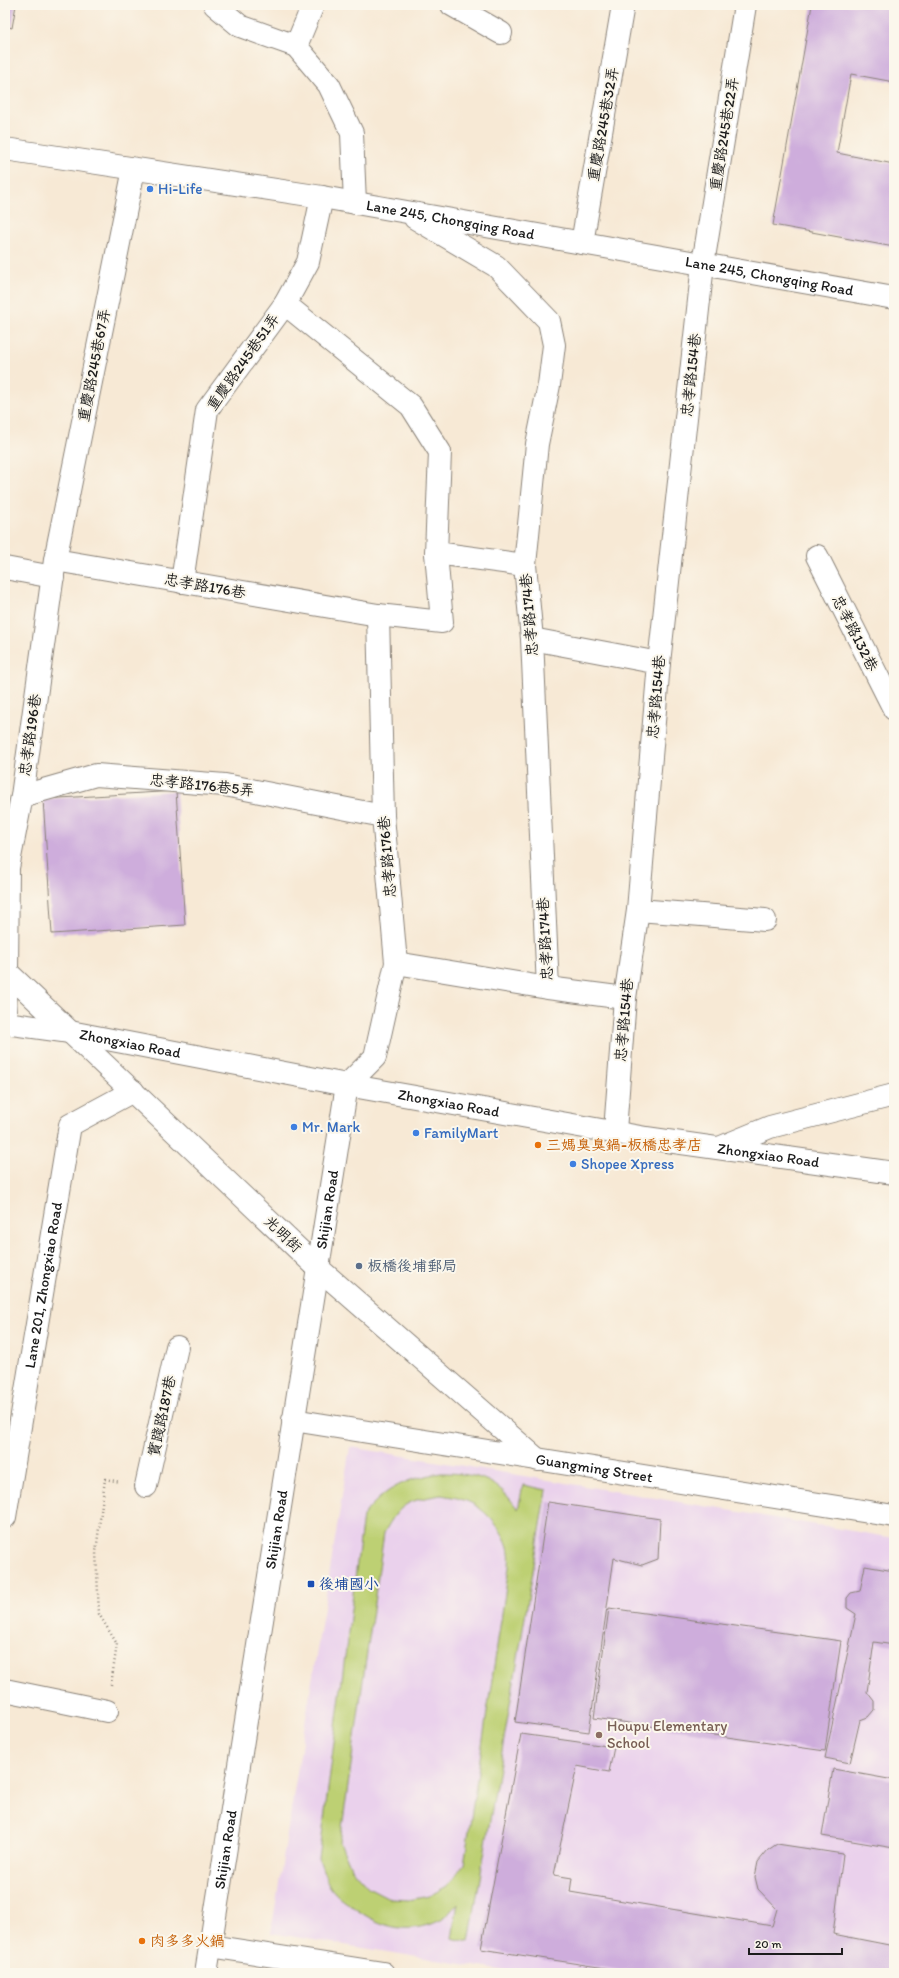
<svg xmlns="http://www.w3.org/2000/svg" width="899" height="1978" viewBox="0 0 899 1978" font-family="Itim,'LXGW WenKai TC',sans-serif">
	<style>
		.built { fill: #ead1ec }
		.green { fill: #bdd073; stroke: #6c7648; fill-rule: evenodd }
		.building { fill: #ceaddc }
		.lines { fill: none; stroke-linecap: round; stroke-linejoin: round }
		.minor-casing { stroke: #8a8278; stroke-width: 24 }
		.path { stroke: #8a8278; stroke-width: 2.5; stroke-dasharray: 1 3; stroke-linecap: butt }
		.minor { stroke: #fff; stroke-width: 22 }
		.shop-dot { fill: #3f7fe0; stroke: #fbf7ec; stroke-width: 1.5 }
		.food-dot { fill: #e8710a; stroke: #fbf7ec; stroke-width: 1.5 }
		.service-dot { fill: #5c6f8a; stroke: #fbf7ec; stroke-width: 1.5 }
		.transit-dot { fill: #1a4fb4; stroke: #fbf7ec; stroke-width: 1.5 }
		.education-dot { fill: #8d6e63; stroke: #fbf7ec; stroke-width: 1.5 }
		.labels { text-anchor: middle; stroke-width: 4; stroke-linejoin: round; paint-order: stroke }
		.street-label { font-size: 15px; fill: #1c1c1c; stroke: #fbf7ec }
		.shop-label { font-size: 15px; fill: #366cbe; stroke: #fbf7ec; text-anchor: start }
		.food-label { font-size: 15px; fill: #c56008; stroke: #fbf7ec; text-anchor: start }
		.service-label { font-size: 15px; fill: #4e5e75; stroke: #fbf7ec; text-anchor: start }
		.transit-label { font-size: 15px; fill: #164399; stroke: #fbf7ec; text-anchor: start }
		.education-label { font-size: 15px; fill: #785e54; stroke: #fbf7ec; text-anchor: start }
	</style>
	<rect width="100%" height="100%" fill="#fbf7ec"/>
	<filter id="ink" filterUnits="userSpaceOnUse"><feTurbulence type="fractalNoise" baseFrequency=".025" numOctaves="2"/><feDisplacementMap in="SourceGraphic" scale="8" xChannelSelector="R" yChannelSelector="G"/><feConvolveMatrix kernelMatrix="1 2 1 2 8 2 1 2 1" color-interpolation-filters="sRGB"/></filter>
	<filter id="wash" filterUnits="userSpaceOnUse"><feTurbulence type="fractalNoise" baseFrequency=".012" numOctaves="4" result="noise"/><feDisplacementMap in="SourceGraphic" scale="16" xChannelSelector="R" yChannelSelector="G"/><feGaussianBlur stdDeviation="0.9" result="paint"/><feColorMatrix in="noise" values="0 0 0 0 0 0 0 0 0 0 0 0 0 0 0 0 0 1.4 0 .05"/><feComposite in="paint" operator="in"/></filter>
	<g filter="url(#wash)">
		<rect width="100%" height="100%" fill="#f7e9d5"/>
		<polygon class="built" points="350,1447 894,1538 894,1973 517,1973 271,1933"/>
		<path class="green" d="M441,1473C461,1473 483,1475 499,1488C506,1493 512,1502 518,1509L523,1485L547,1490L469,1942L452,1938L458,1903C453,1908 447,1917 440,1920C406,1937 377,1926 349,1904C342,1900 333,1892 329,1885C325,1877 322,1867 319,1859L363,1516C385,1487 406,1479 441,1473ZM441,1495C452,1497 461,1498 471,1503C486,1510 507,1534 509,1552C510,1557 509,1562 509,1567L464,1864L447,1886L429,1896L409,1900L391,1899L368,1887L351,1868L340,1842L384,1533C401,1502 407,1501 441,1495Z"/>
		<g id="blocks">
			<g class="building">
				<polygon points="5,5 16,5 12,28 5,26"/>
				<polygon points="812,5 894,5 894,82 851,74 837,153 894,164 894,247 773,225"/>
				<polygon points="176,791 185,925 52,934 43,799"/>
				<polygon points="548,1502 660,1519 658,1559 642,1565 614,1558 589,1732 515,1722"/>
				<polygon points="865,1566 894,1571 894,1645 874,1642 867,1692 874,1701 874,1710 868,1717 860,1720 850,1763 825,1758 856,1614 847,1608 847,1598 851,1593 860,1591"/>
				<polygon points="609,1608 841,1641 825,1751 594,1718"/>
				<polygon points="521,1734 614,1747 609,1772 577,1766 554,1875 572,1878 570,1892 772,1926 777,1909 758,1889 755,1877 758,1862 768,1850 777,1844 843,1854 833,1934 894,1946 894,1973 638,1973 481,1949"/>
				<polygon points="833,1769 894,1780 894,1848 822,1836"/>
			</g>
		</g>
	</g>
	<g filter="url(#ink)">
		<use href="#blocks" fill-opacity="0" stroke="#8a8278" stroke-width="1"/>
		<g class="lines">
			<defs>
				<g id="minor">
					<polyline points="215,5 240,26 296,46"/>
					<polyline points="313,5 296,46 329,85 352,133 355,203"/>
					<polyline points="452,5 501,33"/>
					<path id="s1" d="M5,149L322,197L894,298"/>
					<polyline points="415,218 496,266 549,321 554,345 549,385 537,444 525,565 532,639 548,988"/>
					<polyline points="582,243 623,5"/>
					<polyline points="436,553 525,565"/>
					<polyline points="817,556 894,709"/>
					<polyline points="55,560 378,615 442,622 436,553 440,452 411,406 285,304"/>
					<polyline points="5,568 53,577"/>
					<polyline points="182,582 207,410 285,304 308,262 322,197"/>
					<polyline points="532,639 659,663"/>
					<polyline points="22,796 96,775 225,785 383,816"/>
					<polyline points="638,910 765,920"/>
					<polyline points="396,963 548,988 625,998"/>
					<polyline points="5,970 318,1268 538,1460"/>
					<polyline points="5,1013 7,972 8,868 22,796 55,560 134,169"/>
					<path id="s2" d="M5,1023L70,1032L347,1085L646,1138L894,1173"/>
					<polyline points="347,1085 375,1057 396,963 383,816 378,615"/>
					<polyline points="615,1131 625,998 638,910 659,663 703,264 745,5"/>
					<polyline points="719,1148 770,1127 894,1095"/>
					<path id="s3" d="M293,1420L894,1516"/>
					<polyline points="146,1486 177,1347"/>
					<path id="s4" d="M5,1517L70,1125L133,1091"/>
					<polyline points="5,1690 107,1711"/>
					<polyline points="210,1946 383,1973"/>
					<path id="s5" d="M206,1973L347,1085"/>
				</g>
			</defs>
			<use href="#minor" class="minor-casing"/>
			<polyline class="path" points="111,1685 117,1644 99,1614 96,1552 105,1479 120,1482"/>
			<use href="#minor" class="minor"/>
		</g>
	</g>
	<g class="shop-dot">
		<circle cx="150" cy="189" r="4"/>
		<circle cx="294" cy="1127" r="4"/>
		<circle cx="416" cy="1133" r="4"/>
		<circle cx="573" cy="1164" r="4"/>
	</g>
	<g class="food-dot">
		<circle cx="538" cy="1145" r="4"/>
		<circle cx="142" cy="1941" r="4"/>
	</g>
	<circle class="service-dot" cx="359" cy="1266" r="4"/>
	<rect class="transit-dot" x="307" y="1580" width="8" height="8" rx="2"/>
	<circle class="education-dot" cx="599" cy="1735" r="4"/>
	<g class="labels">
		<g class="street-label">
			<text transform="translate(603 124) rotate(-80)" y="5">重慶路245巷32弄</text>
			<text transform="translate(724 134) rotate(-81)" y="5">重慶路245巷22弄</text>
			<text dy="5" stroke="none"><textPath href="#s1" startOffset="451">Lane 245, Chongqing Road</textPath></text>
			<text dy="5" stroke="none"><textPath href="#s1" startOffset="775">Lane 245, Chongqing Road</textPath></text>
			<text transform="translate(243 362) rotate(-55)" y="5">重慶路245巷51弄</text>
			<text transform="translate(94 365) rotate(-79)" y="5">重慶路245巷67弄</text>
			<text transform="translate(691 375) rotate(-84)" y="5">忠孝路154巷</text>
			<text transform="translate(205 586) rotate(10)" y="5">忠孝路176巷</text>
			<text transform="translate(529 615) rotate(-95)" y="5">忠孝路174巷</text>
			<text transform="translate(855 633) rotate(63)" y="5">忠孝路132巷</text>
			<text transform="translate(656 697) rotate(-85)" y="5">忠孝路154巷</text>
			<text transform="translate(30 735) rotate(-82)" y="5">忠孝路196巷</text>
			<text transform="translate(202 785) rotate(6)" y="5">忠孝路176巷5弄</text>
			<text transform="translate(387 857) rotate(-95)" y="5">忠孝路176巷</text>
			<text transform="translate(545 939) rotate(-93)" y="5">忠孝路174巷</text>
			<text transform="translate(624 1020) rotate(-85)" y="5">忠孝路154巷</text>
			<text dy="5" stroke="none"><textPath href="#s2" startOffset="127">Zhongxiao Road</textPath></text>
			<text dy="5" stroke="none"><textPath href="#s2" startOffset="451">Zhongxiao Road</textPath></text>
			<text dy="5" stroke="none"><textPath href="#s2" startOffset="775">Zhongxiao Road</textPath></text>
			<text dy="5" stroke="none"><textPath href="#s5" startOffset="773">Shijian Road</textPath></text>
			<text transform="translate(283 1234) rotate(44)" y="5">光明街</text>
			<text dy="5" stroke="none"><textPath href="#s4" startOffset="235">Lane 201, Zhongxiao Road</textPath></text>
			<text transform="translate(162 1416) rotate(-78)" y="5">實踐路187巷</text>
			<text dy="5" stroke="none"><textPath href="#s3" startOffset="305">Guangming Street</textPath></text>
			<text dy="5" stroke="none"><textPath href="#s5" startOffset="449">Shijian Road</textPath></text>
			<text dy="5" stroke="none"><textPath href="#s5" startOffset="125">Shijian Road</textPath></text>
		</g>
		<g class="shop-label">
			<text x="158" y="194">Hi-Life</text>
			<text x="302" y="1132">Mr. Mark</text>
			<text x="424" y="1138">FamilyMart</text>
			<text x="581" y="1169">Shopee Xpress</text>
		</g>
		<g class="food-label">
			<text x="546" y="1150">三媽臭臭鍋-板橋忠孝店</text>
			<text x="150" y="1946">肉多多火鍋</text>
		</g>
		<g class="service-label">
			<text x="367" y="1271">板橋後埔郵局</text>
		</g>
		<g class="transit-label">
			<text x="319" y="1589">後埔國小</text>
		</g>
		<g class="education-label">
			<text x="607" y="1731">Houpu Elementary<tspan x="607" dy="17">School</tspan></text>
		</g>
	</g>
	<rect width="899" height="1978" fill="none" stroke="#fbf7ec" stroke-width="20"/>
	<path d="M749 1948v6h93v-6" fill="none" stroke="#1c1c1c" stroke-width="2"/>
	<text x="755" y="1948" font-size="12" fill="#1c1c1c" stroke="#fbf7ec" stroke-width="3" paint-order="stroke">20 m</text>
</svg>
